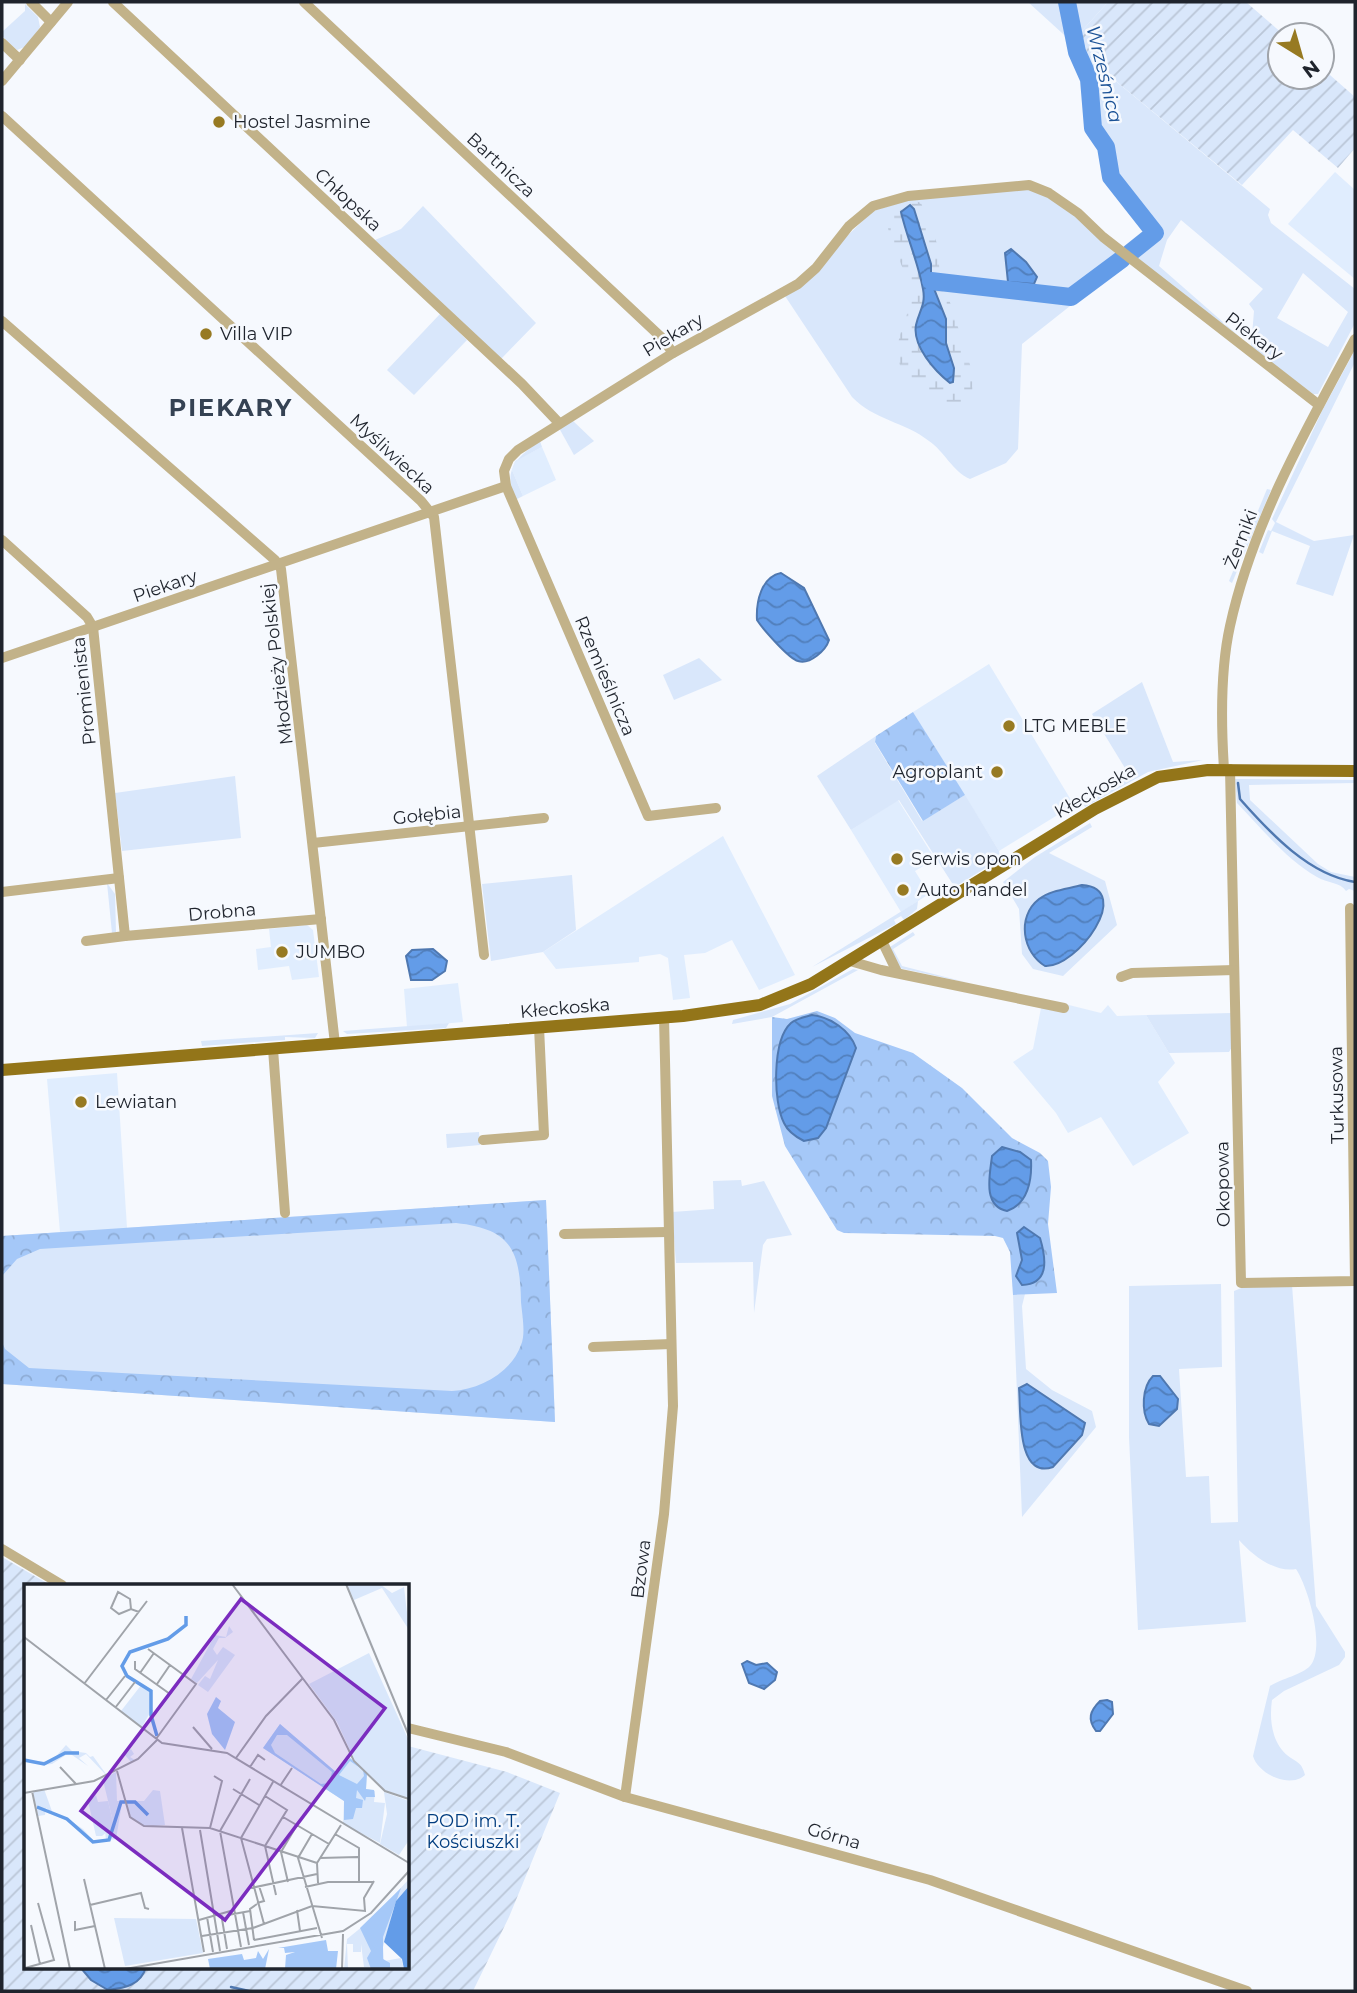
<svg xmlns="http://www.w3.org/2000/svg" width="1357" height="1993" viewBox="0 0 1357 1993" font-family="Montserrat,sans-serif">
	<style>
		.built { fill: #e0edfe }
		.grass { fill: #d9e7fb; fill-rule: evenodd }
		.forest { fill: url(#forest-crowns) }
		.wetland { fill: url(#wetland-marsh) }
		.garden { fill: url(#garden-furrows) }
		.water { fill: url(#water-waves); stroke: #4f78b0; stroke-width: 2 }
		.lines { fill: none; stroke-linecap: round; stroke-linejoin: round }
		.stream { stroke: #4f78b0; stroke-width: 2.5 }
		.river { stroke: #639ce8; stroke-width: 18 }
		.minor { stroke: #c2b289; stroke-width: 10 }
		.major { stroke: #937519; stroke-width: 12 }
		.poi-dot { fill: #977a22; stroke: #f6f9fe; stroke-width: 2.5 }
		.labels { text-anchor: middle; stroke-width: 5; stroke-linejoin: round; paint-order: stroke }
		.poi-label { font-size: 18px; fill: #1f242d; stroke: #f6f9fe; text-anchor: start }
		.street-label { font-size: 18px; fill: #1f242d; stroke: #f6f9fe }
		.park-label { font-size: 18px; fill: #003c7f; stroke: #f6f9fe }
		.water-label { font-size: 19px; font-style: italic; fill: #1a5196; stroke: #f6f9fe }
		.district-label { font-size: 24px; font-weight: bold; letter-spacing: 2px; fill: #354253; stroke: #f6f9fe }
		.inset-river { fill: none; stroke: #639ce8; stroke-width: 3.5 }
		.inset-road { fill: none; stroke: #a0a4aa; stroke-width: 2 }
		.view { fill: #7b2cbf; fill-opacity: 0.15; stroke: #7b2cbf; stroke-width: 3.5 }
		.inset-edge { fill: none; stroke: #1f242d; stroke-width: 3.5 }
	</style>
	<defs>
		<pattern id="forest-crowns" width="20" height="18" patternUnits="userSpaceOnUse" patternTransform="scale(1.75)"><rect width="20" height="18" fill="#a5c8f8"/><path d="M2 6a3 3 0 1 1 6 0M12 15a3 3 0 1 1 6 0" fill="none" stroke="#8eacd5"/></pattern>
		<pattern id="wetland-marsh" width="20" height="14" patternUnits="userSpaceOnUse" patternTransform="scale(1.75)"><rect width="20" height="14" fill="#d9e7fb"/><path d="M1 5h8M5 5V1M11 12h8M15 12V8" fill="none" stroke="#bac6d7"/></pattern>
		<pattern id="garden-furrows" width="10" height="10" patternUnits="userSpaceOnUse" patternTransform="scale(1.75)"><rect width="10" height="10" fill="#d9e7fb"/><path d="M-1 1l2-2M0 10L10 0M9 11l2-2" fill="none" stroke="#bac6d7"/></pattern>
		<pattern id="water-waves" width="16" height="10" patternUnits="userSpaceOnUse" patternTransform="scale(1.75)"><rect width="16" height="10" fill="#639ce8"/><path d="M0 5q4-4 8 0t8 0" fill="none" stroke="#517fbc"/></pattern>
	</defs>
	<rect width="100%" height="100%" fill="#f6f9fe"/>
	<g class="built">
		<polygon points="1335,172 1355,190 1355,279 1288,224"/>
		<polygon points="542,447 556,480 523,496 512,470 515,461"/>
		<polygon points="989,664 1074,805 999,851 913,712"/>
		<polygon points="898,800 935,859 915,871 929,894 901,912 851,830"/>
		<polygon points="723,836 795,975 759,990 732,940 705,953 684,955 690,998 673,1000 668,958 660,954 639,957 639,962 556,969 543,952"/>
		<polygon points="307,925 313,930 319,977 292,980 289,966 258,970 256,949 271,947 269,929"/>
		<polygon points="458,983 463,1022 407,1027 404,989"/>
		<polygon points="1065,1004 1101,1013 1108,1005 1117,1016 1146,1015 1175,1063 1158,1082 1189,1133 1133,1166 1101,1117 1068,1133 1056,1113 1013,1062 1033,1049 1041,1008"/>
		<polygon points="117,1073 127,1228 60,1232 47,1079"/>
	</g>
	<g class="grass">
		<path d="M1028,2H1108L1081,32L1089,59L1270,209L1268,215L1271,223L1355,289V323L1318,394H1313L1251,347L1254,311L1249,304L1263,289L1181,220L1167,240L1159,266L1240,337L1127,253L1152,233L1109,177L1103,147L1091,129L1088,92L1092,94L1091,78L1077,39L1073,43ZM1303,273L1348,312L1328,347L1277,318Z"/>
		<polygon points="25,4 38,17 40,27 27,46 17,50 2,36 2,32 25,11"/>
		<path d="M1025,189C1064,194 1098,236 1127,261L1022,344L1018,449L1006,463L970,479C953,472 944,451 929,441C905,422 874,420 852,397L785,296L873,211L913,199Z"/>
		<polygon points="423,206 536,323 501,359 375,240 401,229"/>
		<polygon points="440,314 467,340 414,395 387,370"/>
		<polygon points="1355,350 1355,362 1276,522 1314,541 1354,535 1333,596 1296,584 1310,546 1272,531 1263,554 1259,552 1268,530 1271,531 1275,523 1272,519 1322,411"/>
		<polygon points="572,420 594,441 574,455 559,428"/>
		<path d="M540,441L542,447L516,461L512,470L523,496L515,500C503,469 516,458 540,441Z"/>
		<polygon points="1267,489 1271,490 1232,583 1229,581"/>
		<polygon points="699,658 722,680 674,700 663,675"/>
		<polygon points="1142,682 1173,762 1203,760 1148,772 1085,807 1082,801 1128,773 1092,714"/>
		<polygon points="876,736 875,743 922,821 965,795 999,851 1000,859 958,885 952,883 899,800 851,830 817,776"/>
		<polygon points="235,776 241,838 122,851 115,793"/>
		<path d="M1235,779L1355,780V783L1249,785L1250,800L1318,864L1331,872L1355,877V891L1349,889L1346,891C1340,882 1327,883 1317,877C1287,860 1261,828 1237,803Z"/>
		<polygon points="1090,823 1092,827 1049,853 1105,881 1117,925 1063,976 1033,969 1022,954 1019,909 1003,882 1035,857"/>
		<polygon points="572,875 576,930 543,952 491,961 482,884"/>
		<polygon points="107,883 115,894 116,932 112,933"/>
		<polygon points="918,901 917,909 904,920 901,916 894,920 896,924 812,967"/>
		<polygon points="913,932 915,935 893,949 902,966 969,983 899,968 890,947"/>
		<polygon points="853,969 858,970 772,1017 732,1024 733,1020 790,1004"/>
		<polygon points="1232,1013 1232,1047 1229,1052 1169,1053 1146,1015"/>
		<polygon points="449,1023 446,1028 347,1034 343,1031"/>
		<polygon points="318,1033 315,1038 285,1037 285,1040 202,1046 201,1041"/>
		<polygon points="479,1132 480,1145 447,1148 446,1134"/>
		<polygon points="741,1180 742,1186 764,1181 792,1235 767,1239 763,1245 754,1313 753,1262 676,1263 672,1212 714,1209 713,1181"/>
		<polygon points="546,1200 555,1422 2,1384 2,1236"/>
		<path d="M1221,1284L1222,1367L1179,1369L1186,1477L1209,1476L1211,1523L1238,1522L1234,1291L1244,1287L1292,1285L1316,1606L1345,1652V1657L1339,1665L1284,1691L1272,1700C1269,1720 1272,1746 1291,1758C1299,1763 1302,1764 1305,1775C1290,1789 1258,1774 1253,1756L1270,1686C1281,1679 1303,1674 1310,1666C1326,1648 1308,1587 1296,1569C1275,1573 1252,1555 1239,1540L1246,1622L1138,1630L1129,1437V1286Z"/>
		<polygon points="1025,1294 1022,1306 1026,1369 1052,1390 1092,1411 1096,1427 1022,1517 1013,1295"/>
	</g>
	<g class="forest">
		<polygon points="913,712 965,795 923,821 875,742 876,736"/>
		<polygon points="817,1011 835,1018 855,1033 913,1053 962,1088 1012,1138 1040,1153 1048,1161 1051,1187 1048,1224 1057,1293 1013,1295 1010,1252 1003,1238 995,1236 844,1233 837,1230 785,1146 772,1096 772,1017 787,1019"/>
		<path d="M546,1200L555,1422L2,1384V1342L5,1349L29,1368L452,1391C480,1389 511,1373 521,1345C526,1334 522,1314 521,1302C520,1250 511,1229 456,1223L40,1249L17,1259L2,1276V1236Z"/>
	</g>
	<path class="wetland" d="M915,201L921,203L938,246L940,282L948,296L973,374L972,393L966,401L953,409C921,401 891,375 899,339C903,321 914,305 909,286C903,263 888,243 887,219L900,204Z"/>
	<g class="garden">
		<polygon points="1108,2 1246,2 1284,35 1280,35 1280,77 1322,77 1322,68 1355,97 1355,148 1338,168 1293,130 1242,185 1089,59 1081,32"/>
		<polygon points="2,1557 50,1585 26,1585 26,1967 408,1967 408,1746 507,1772 560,1793 509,1917 473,1991 2,1991"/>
	</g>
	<g class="water">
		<path d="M910,205L914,209L931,264V281L946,319V343L954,368L953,382L950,383C935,371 912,346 916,325C919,311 926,305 923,289C918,262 907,238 901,212Z"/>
		<polygon points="1011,249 1026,262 1037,277 1034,284 1008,282 1005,253"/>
		<path d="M781,573L804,588L829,640C826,650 810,665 798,661C789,659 762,628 757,620C756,602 761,577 781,573Z"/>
		<path d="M1082,885C1135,889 1077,968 1045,966C1023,953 1016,917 1039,899C1051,890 1068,889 1082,885Z"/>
		<polygon points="433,949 447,961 445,971 432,980 411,980 406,956 412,950"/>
		<path d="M812,1015C830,1017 850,1030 856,1048L826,1128L818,1138L804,1141C796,1137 788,1132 784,1123C773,1102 772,1040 791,1023C797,1018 805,1017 812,1015Z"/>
		<path d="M1002,1147L1020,1152L1031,1160C1032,1180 1028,1204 1007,1211C982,1206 990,1174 992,1156Z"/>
		<path d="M1024,1227L1040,1238C1046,1258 1050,1284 1022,1285L1016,1276L1022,1260L1017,1233Z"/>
		<path d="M1153,1376H1160L1178,1399L1177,1409L1159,1426L1149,1424C1141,1411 1142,1387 1153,1376Z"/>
		<path d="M1027,1384L1085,1423L1082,1435L1053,1467C1016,1480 1021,1410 1019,1388Z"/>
		<polygon points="747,1661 756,1665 767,1663 777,1672 775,1680 764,1689 749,1683 742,1664"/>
		<path d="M1107,1700L1112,1702L1113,1714L1100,1731H1096C1087,1719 1090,1711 1100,1701Z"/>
		<path d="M80,1967H146C141,1985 125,1988 108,1990L91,1980Z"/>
	</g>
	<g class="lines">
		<g class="stream">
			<path d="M1238,783L1240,799C1270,833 1309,875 1355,882"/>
			<polyline points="231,1987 249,1991"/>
		</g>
		<g class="river">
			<polyline points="1067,2 1077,52 1089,79 1093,128 1106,147 1111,177 1155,233 1130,253"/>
			<polyline points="931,281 1071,297 1122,259"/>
		</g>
		<g class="minor">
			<polyline points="31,2 51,22"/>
			<polyline points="113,2 522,384 559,423"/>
			<polyline points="304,2 662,338 673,353"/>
			<polyline points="2,43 20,60"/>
			<polyline points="2,81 68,2"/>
			<polyline points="2,116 421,501 434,517 484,955"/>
			<polyline points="2,321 275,560 281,569 335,1044"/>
			<polyline points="2,540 87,617 93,627 125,936 321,919"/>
			<polyline points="2,658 506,486"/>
			<path d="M1224,769C1221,723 1220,671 1230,626C1252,525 1306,429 1355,339"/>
			<polyline points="1230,769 1241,1283 1355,1281 1350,908"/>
			<polyline points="716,808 648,816 506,486 504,471 509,459 518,450 673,353 798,284 816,268 849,226 873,206 908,196 1029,185 1049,193 1078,213 1103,237 1319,405"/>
			<polyline points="313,843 544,818"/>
			<polyline points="2,892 119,878"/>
			<polyline points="86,941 125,936"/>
			<polyline points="882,941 897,972"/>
			<polyline points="850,961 881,970 1064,1008"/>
			<polyline points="1121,977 1132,973 1234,970"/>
			<polyline points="273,1049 285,1213"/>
			<polyline points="483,1140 544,1135 539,1027"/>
			<polyline points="564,1234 668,1232"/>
			<polyline points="593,1347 671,1344"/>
			<polyline points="2,1549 62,1585"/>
			<polyline points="408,1728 506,1752 625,1797 930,1880 1247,1991"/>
			<polyline points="625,1797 664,1514 673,1406 664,1017"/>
		</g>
		<polyline class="major" points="2,1070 683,1016 760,1005 811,984 1095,809 1158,777 1208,770 1355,771"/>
	</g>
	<g class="poi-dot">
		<circle cx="219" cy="122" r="7"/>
		<circle cx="206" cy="334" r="7"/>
		<circle cx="1009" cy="726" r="7"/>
		<circle cx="997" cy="772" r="7"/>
		<circle cx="897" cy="859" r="7"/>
		<circle cx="903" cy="890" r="7"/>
		<circle cx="282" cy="952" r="7"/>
		<circle cx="81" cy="1102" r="7"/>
	</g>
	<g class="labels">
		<g class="poi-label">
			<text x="233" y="128">Hostel Jasmine</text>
			<text x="220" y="340">Villa VIP</text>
			<text x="1023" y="732">LTG MEBLE</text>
			<text x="983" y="778" text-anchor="end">Agroplant</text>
			<text x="911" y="865">Serwis opon</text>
			<text x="917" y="896">Auto handel</text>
			<text x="296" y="958">JUMBO</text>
			<text x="95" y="1108">Lewiatan</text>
		</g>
		<g class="street-label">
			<text transform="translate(501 165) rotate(43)" y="6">Bartnicza</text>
			<text transform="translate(348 200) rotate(43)" y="6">Chłopska</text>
			<text transform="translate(673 335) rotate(-31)" y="6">Piekary</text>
			<text transform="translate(1254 336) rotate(37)" y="6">Piekary</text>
			<text transform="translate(392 454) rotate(43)" y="6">Myśliwiecka</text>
			<text transform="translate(1241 539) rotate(-69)" y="6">Żerniki</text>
			<text transform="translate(165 586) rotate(-19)" y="6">Piekary</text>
			<text transform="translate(277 664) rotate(-97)" y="6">Młodzieży Polskiej</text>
			<text transform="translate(605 676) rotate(67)" y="6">Rzemieślnicza</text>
			<text transform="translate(84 691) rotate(-96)" y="6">Promienista</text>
			<text transform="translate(1095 791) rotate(-30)" y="6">Kłeckoska</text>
			<text transform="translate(427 815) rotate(-6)" y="6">Gołębia</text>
			<text transform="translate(222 912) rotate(-5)" y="6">Drobna</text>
			<text transform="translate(565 1008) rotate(-5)" y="6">Kłeckoska</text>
			<text transform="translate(1337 1095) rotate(-91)" y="6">Turkusowa</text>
			<text transform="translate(1223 1184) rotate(-91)" y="6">Okopowa</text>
			<text transform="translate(641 1569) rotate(-83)" y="6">Bzowa</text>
			<text transform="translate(834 1836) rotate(16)" y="6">Górna</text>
		</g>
		<g class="park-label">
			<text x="473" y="1827">POD im. T.<tspan x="473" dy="21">Kościuszki</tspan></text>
		</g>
		<g class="water-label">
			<text transform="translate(1105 74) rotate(76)" y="7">Wrześnica</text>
		</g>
		<g class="district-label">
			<text x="231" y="416">PIEKARY</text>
		</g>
	</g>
	<g transform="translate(24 1584)">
		<rect width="385" height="385" fill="#f6f9fe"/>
		<path d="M323,0H356L368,9L380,3L385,46L358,4L330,16L385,148ZM205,42L209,48L201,54H195L189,65L193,71L199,63L211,71L184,108L174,101L181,92L186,95L194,76L173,99L167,95L191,51L202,53ZM256,140L313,189L326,174L343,189L342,205L351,207L350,218L361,219L356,259L319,240L320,217L239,164ZM42,161L48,167L62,169L66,173L69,172L82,190L107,178L100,170L107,165L110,170L106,173L111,176L82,191L62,170L55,174L64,182L45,169L28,180L19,181L0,176L27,178ZM92,188L93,217H120L129,206L136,207L141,241L122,243L106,233L102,219H98L92,255L69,259L58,246L51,244L40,235L30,231L22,224L21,231L14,232L9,208L20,205L29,230L42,234L59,245L70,257L82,256L81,247L90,242L79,196H75ZM385,295V302L372,317L359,363L360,377L377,374L380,385L340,383L337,360V368H329V360H323L324,385H320L323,355L349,334Z" fill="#d9e7fb"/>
		<path d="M192,113L197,117L194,124L211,138L201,166L188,150L183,130ZM256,140L313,189L326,174L343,189L342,205L350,206L351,213H342L341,217L333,206L332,214L339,216L338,224H332L329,235L320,236V217L239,164ZM253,151H263L308,188L305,199L297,200L251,169L247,161ZM326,177L339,186L340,192L333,200L315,191ZM377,304L359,353V375L366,379V385H347L343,374L347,367L336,344ZM302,356L304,367H314L312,385H261L262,371L271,368L261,369L260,364H254ZM245,365L241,385H186L184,375L218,370L220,376L232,374L234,367L239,375Z" fill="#a5c8f8" fill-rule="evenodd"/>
		<path d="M360,208L385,217V256L375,271L356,260L363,230Z" fill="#d9e7fb"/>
		<path d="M345,69L385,157V214L361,206L331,177L313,138L285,100ZM118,100L127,109L128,125L118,143L97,127ZM72,211L74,218L84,217L90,242L78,252H72L64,217ZM90,334L172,335L179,369L101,382Z" fill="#d9e7fb"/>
		<path d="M385,302V385H380L378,375L360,358L372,317Z" fill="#639ce8"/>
		<path class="inset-river" d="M133,152L127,131V107L103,92L98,82L106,68L144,55L162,41V32M0,176L20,180L41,169H55M102,218H111L124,231M13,223L43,235L69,258L85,256L97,218H101"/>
		<path class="inset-road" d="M208,0L310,136L330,177L361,207L385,215M322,0L385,152M107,25L106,15L94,8L87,24L95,30L107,25L115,28M0,53L138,159L203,169L385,279M124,65L172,100L132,155M111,77V85L146,110M116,89L130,69M60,100L123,17M133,100L146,81M82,116L101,92M91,124L111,98M130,131L160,91M169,143L188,165M212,174L242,132L279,94M36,183L52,200M226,183L234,171L241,176M93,187L106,233L120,242L186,244L293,279M256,202L268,184M209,205L235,221M8,207L46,385M0,209L70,197L114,175L133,156M241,212L263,226L241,262L252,311M259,233L305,260M158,244L180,368M186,244L198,197L190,192M176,246L196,367M288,250L274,274L298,354M311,250L335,264V297M296,274L334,273M60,295L81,385M264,298L257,268L273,241M294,299L293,279L317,241M281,303L304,298H350M227,304L293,290M233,319L240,317L235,302M66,321L117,309L121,324L125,325M273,326L276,347M219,328L225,361M197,329L203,365M204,331L226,327M183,333L189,368M175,336L210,326M51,337V346L71,342M240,340L217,254L249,198M7,341L16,380M178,352L229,344L288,322L341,327L340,314L350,297M230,356L293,344M230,356L226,325L233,320M217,363L196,247L226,195M1,384L30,376L14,319M101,385L319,347L347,329L385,287M318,385L319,350"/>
		<path class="view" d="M217,15L361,124L201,336L57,227Z"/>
		<rect width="385" height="385" class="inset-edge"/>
	</g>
	<rect width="1357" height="1993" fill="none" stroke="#1f242d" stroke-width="7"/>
	<g transform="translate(1301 56) rotate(143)"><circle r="33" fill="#f6f9fe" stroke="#a0a4aa" stroke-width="2"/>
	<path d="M0-5L12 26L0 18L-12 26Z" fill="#977a22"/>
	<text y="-10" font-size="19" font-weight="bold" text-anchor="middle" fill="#1f242d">N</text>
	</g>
</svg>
